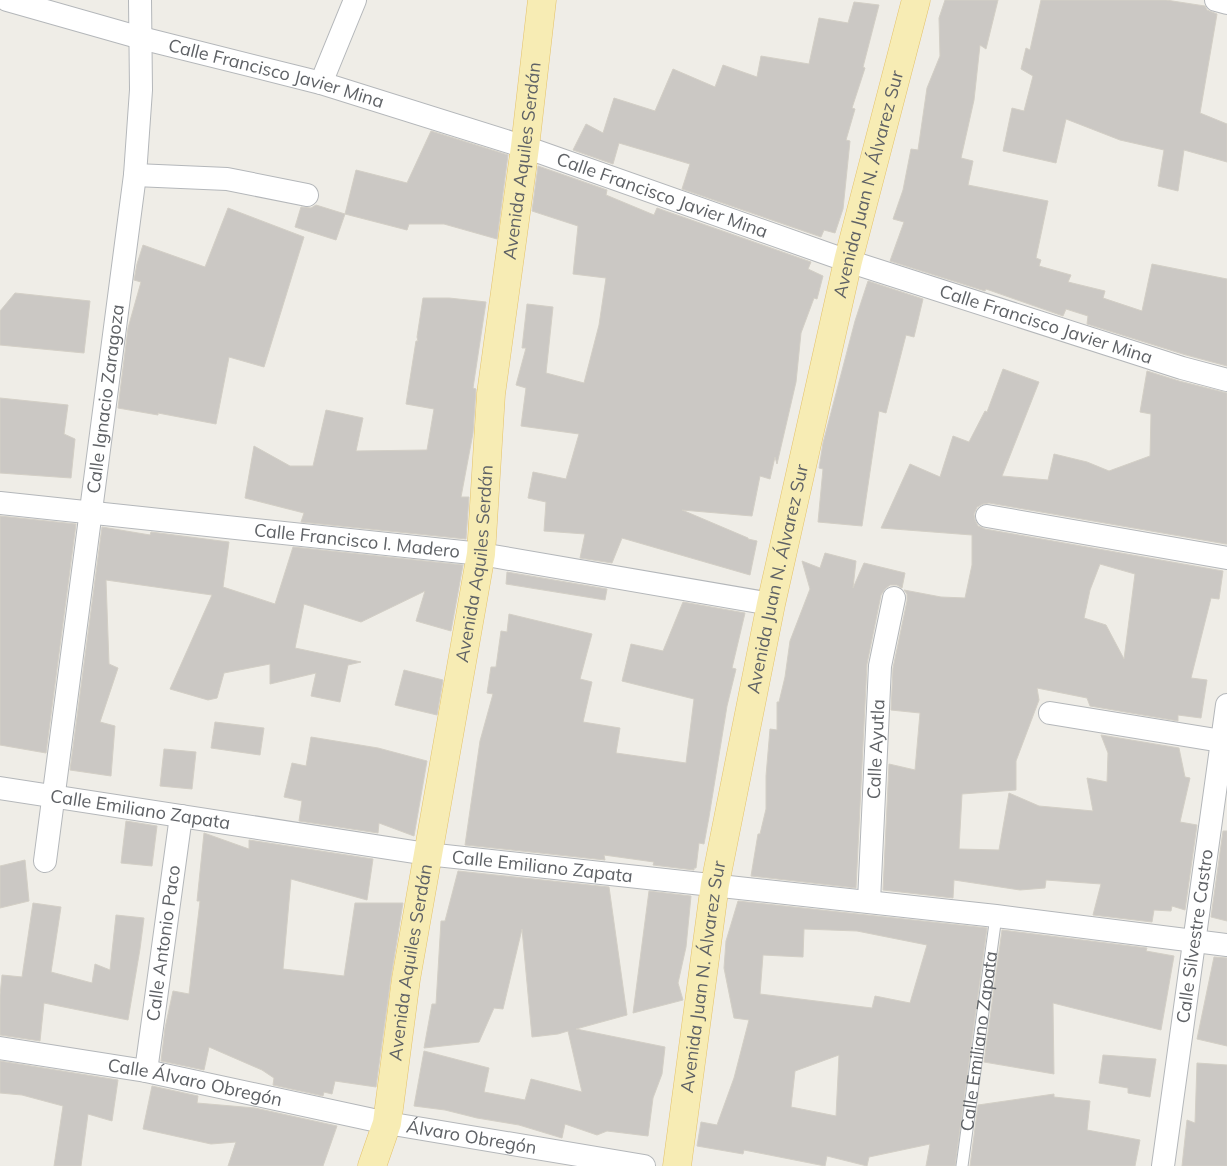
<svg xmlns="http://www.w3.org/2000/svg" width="1227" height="1166" viewBox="0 0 1227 1166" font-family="Mulish,sans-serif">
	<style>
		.building { fill: #cbc8c4; stroke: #d3cfc6; fill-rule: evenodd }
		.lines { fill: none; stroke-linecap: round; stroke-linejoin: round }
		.service-casing { stroke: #b4b7ba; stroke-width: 13 }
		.minor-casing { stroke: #b4b7ba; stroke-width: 24 }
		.primary-casing { stroke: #e4c26b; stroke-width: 29 }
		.service { stroke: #fff; stroke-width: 11 }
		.minor { stroke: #fff; stroke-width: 22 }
		.primary { stroke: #f7ecb4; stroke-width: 28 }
		.labels { text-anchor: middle; stroke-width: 4; stroke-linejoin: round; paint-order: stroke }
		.street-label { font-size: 18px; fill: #5f6266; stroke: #fff }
	</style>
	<rect width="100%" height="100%" fill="#efede7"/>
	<g class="building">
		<polygon points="945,0 998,0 986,49 980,45 974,100 961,158 973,161 968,185 1048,201 1036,258 1041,260 1039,266 1071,275 1068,282 1105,291 1103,298 1142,311 1152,264 1227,279 1227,366 1186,355 1087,324 1088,316 1066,309 1063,316 986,289 985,291 890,261 904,222 893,219 903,190 911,149 918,150 927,88 940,56 939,18"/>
		<polygon points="1041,0 1166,0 1205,6 1207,10 1217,14 1200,113 1227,124 1227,162 1184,150 1178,191 1158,186 1164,150 1120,140 1066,119 1056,163 1003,151 1012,108 1024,111 1033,76 1021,69 1026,48 1030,50"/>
		<polygon points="854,2 879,5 863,67 865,68 852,108 855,109 846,140 850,141 843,209 835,233 824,230 821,237 682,189 690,164 619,143 613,164 573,150 586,124 603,133 614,98 655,111 673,69 715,87 723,65 757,77 761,56 809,64 819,18 848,23"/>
		<polygon points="431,131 508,155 497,239 444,224 409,224 407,230 345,214 356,170 407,183"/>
		<polygon points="538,166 607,190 606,195 654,215 657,208 811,262 808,269 823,276 817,299 814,298 801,333 796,382 777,464 775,457 770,479 760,476 752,516 682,510 748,538 748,539 757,541 750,575 622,538 612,563 580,558 585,534 544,531 546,502 528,498 533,472 566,479 579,434 521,426 526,388 516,385 526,348 522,348 527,304 553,307 546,373 584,383 599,325 606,278 573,274 578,226 532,211"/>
		<polygon points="316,205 345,214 336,240 295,227 301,207 311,208"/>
		<polygon points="228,208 304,237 264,367 229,357 216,424 158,413 158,415 118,408 128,328 141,282 134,280 137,264 143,245 205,267"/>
		<polygon points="868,281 923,299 914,337 906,335 886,413 879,411 862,526 818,522 823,469 819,468 823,443 855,321"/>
		<polygon points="15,293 90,301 84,353 0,345 0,311"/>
		<polygon points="423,298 449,298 486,302 473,388 476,389 473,433 461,497 469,497 466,539 301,522 304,513 245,498 254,446 290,466 313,466 326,410 363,418 356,451 427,450 434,409 406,404 416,341 418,341 417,337"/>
		<path d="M1003,369L1039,382L1002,476L1048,480L1054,454L1087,462L1109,471L1150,456L1151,414L1140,412L1147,371L1179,381L1227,393V544H1226L989,503L983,504L977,507L974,514L975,520L978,526L985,529L1223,571L1219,599L1211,598L1191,678L1207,680L1201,718L1178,715V721L1090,706L1087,698L1037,688L1039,700L1016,761V790L962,794L959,849L999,850L1009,793L1039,806L1093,811L1087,778L1107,782L1108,753L1101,735L1179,748L1185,777L1190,778L1180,822L1197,825L1185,910L1172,906L1171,911L1154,910L1152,922L1093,915L1101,884L1046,880L1045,888L1020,890L954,880L953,898L883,890L889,764L915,770L920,713L891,710L893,668L907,601V594L904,590L941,597L965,598L972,565V535L881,528L910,464L940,477L953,436L969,442L985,411L987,412ZM1100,564L1135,574L1124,659L1106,625L1084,618L1090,590Z"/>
		<polygon points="0,398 68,405 64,434 75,439 71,478 0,473"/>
		<polygon points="0,516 76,524 46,753 0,745"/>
		<polygon points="102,527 150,535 151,532 229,542 223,587 275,604 293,547 463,565 451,631 416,621 425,591 361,622 304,604 295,648 361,662 348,665 340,702 311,696 316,673 270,684 270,664 224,673 217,698 208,700 170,689 212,595 106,580 109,664 118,668 100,722 115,726 111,776 70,770"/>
		<polygon points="825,553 856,561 853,588 864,563 905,573 902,588 897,585 890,585 885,589 881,595 867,664 856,888 751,876 758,834 760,834 766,809 766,776 770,729 777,730 777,702 779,702 785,677 790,641 810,589 802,561 820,568"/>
		<polygon points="507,572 607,589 605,600 506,584"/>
		<polygon points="683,602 745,613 732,668 736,669 727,706 709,817 704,844 699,843 696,868 694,868 694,870 653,865 654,862 604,855 605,860 465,845 480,741 493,694 487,693 491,667 496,667 501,631 507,632 509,614 592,634 580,679 592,682 583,722 620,728 616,753 686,763 694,699 622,681 631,644 663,651"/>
		<polygon points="404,670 443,680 437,715 395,705"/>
		<polygon points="215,722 264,728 260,755 211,748"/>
		<polygon points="311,737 378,748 427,761 414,836 379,823 378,833 299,821 302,801 284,797 292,763 306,766"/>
		<polygon points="164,749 196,752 192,789 160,786"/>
		<polygon points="126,821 157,826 152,866 121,863"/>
		<polygon points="1223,831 1227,831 1227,921 1211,917"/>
		<polygon points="204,833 249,849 249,840 373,859 367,900 291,879 283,969 344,976 355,903 403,903 391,977 376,1087 335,1081 332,1094 324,1092 323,1096 273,1085 274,1078 262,1070 209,1047 204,1070 161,1061 165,1028 173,991 189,994 200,901 197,901"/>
		<polygon points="25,860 29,901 0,908 0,866"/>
		<polygon points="458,871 609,887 627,1015 576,1029 665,1047 662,1074 653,1098 648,1136 607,1131 597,1135 565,1124 562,1138 519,1125 477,1118 445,1110 414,1106 424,1051 489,1068 484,1092 525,1100 531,1079 582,1092 568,1031 558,1034 532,1037 522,929 503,1009 494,1008 479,1042 424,1048 432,1004 436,1004 441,921 445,921"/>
		<polygon points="649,891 691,896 686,947 678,983 683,1000 633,1013"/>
		<path d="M738,901L987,928L955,1166H926L930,1144L869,1157L867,1166L827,1156L825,1166L744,1150L743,1154L697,1146L701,1122L717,1125L734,1078L749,1020L734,1018L724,968L726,941ZM804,929L857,931L927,945L910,1003L875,996L872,1008L760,994L763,955L803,957ZM839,1055L836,1116L791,1107L795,1071Z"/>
		<polygon points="33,903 61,907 51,972 92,983 95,964 110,970 116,915 144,918 140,949 128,1020 44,1003 40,1041 0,1035 0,995 2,975 22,977"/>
		<polygon points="1002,930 1147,948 1146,951 1174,956 1161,1030 1053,1003 1054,1074 984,1062"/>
		<polygon points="1214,957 1227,958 1227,1046 1197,1039"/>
		<polygon points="1103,1055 1156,1059 1150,1097 1128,1093 1128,1088 1099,1083"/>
		<polygon points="0,1061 118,1080 112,1121 88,1114 81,1166 54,1166 63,1106 22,1095 0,1093"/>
		<polygon points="1197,1063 1227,1065 1227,1166 1182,1166 1187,1120 1195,1123"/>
		<polygon points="152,1086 198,1096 197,1103 255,1108 337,1126 323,1166 228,1166 236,1142 211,1144 143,1129"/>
		<polygon points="1054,1094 1054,1097 1090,1101 1087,1130 1140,1140 1135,1166 970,1166 978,1105"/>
	</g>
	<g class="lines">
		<defs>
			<g id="service">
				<path id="s1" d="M962,1166L996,916"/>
			</g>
			<g id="minor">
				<path id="s2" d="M7,0L141,38L321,83L525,147L848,261L1182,368L1227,380"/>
				<polyline points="1216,0 1227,3"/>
				<polyline points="321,83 355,0"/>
				<polyline points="135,175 227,179 307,195"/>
				<path id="s3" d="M0,503L481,554L771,604"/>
				<polyline points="987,516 1227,558"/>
				<polyline points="1050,713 1227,742"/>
				<path id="s4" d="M0,788L427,854L996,916L1227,945"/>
				<path id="s5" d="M45,861L135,175L141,90L140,0"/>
				<path id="s6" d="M869,901L880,666L894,598"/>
				<path id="s7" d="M0,1048L146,1071L387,1123L644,1166"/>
				<path id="s8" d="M146,1071L181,816"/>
				<path id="s9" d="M1163,1166L1227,705"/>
			</g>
			<g id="primary">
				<path id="s10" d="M372,1166L387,1123L406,979L481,554L491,394L525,147L542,0"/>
				<path id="s11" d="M677,1166L715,884L771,604L848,261L916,0"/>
			</g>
		</defs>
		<use href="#service" class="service-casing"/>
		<use href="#minor" class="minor-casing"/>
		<use href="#primary" class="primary-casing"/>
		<use href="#service" class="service"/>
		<use href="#minor" class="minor"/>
		<use href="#primary" class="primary"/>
	</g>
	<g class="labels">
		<g class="street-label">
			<text dy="6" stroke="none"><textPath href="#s2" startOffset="279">Calle Francisco Javier Mina</textPath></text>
			<text dy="6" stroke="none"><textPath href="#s10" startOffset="1018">Avenida Aquiles Serdán</textPath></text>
			<text dy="6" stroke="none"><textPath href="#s11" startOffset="1001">Avenida Juan N. Álvarez Sur</textPath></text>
			<text dy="6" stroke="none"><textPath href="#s2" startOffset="684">Calle Francisco Javier Mina</textPath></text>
			<text dy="6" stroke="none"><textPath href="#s2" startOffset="1089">Calle Francisco Javier Mina</textPath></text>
			<text dy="6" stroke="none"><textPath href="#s5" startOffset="466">Calle Ignacio Zaragoza</textPath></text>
			<text dy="6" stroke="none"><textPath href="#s3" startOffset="359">Calle Francisco I. Madero</textPath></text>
			<text dy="6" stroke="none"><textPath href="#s10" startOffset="612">Avenida Aquiles Serdán</textPath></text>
			<text dy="6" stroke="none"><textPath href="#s11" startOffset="596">Avenida Juan N. Álvarez Sur</textPath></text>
			<text dy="6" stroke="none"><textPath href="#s6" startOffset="152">Calle Ayutla</textPath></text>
			<text dy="6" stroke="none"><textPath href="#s4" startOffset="142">Calle Emiliano Zapata</textPath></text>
			<text dy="6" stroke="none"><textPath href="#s4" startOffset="548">Calle Emiliano Zapata</textPath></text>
			<text dy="6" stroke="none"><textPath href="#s9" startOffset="232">Calle Silvestre Castro</textPath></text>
			<text dy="6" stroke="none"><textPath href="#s8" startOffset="129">Calle Antonio Paco</textPath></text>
			<text dy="6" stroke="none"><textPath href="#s10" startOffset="208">Avenida Aquiles Serdán</textPath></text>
			<text dy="6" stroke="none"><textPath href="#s11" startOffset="191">Avenida Juan N. Álvarez Sur</textPath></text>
			<text dy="6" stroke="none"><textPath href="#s1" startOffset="126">Calle Emiliano Zapata</textPath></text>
			<text dy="6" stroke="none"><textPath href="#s7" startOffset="198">Calle Álvaro Obregón</textPath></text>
			<text dy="6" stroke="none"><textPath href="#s7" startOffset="480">Álvaro Obregón</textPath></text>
		</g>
	</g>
</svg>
